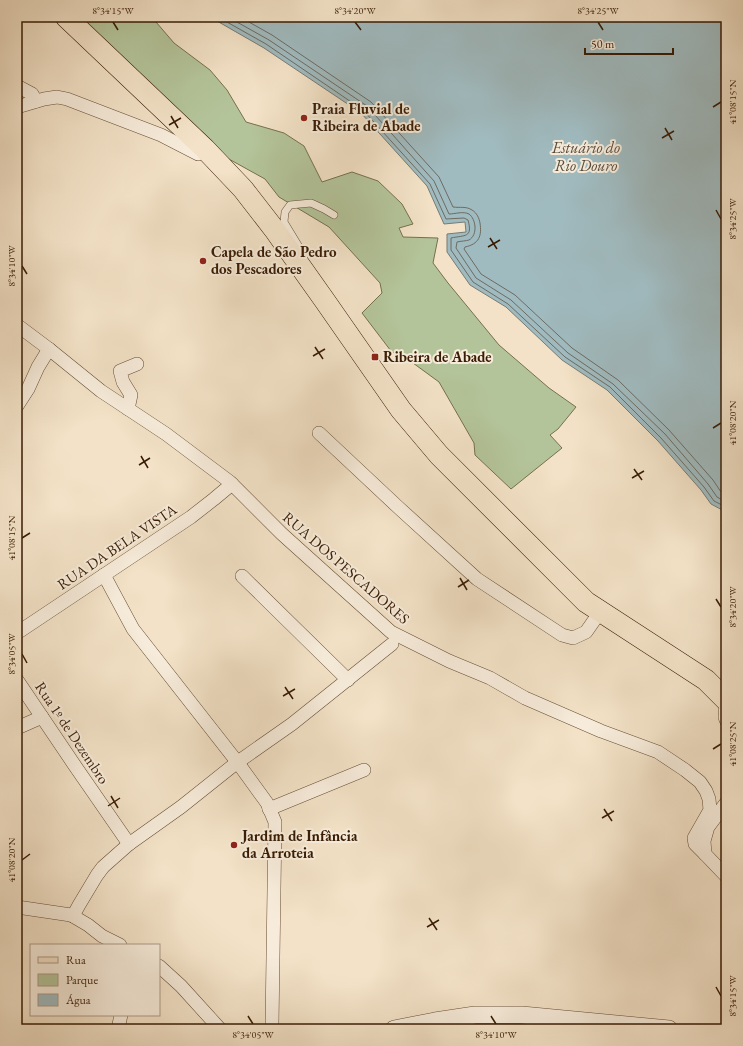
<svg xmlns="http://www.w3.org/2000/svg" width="743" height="1046" viewBox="0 0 743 1046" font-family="'EB Garamond',serif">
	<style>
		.green { fill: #b4c49a; stroke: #76704e }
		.water { fill: #a0bbc0; stroke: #767b74 }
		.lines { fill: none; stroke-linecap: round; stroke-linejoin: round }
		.shore { stroke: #6c6b62; stroke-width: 1 }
		.service-casing { stroke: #674d34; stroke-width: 8 }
		.minor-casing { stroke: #674d34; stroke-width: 14 }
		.tertiary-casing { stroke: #674d34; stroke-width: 18 }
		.primary-casing { stroke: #381b03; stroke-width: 22 }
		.service { stroke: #f7ecdb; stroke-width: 7 }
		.minor { stroke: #f7ecdb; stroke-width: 13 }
		.tertiary { stroke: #f7ecdb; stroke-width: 17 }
		.primary { stroke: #f3e2c7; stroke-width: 21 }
		.ticks { fill: none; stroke: #381b03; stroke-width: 1.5 }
		.poi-dot { fill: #8f2418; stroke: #f7ecdb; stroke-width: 1.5 }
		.labels { text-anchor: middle; stroke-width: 4; stroke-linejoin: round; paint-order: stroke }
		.poi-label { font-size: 15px; font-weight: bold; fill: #381b03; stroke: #f7ecdb; text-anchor: start }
		.street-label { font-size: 15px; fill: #381b03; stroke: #f7ecdb }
		.water-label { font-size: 16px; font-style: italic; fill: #574b3c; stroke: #f7ecdb }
		.neatline { fill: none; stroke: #381b03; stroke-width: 1.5 }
		.ticks-label { font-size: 10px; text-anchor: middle; fill: #381b03 }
	</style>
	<rect width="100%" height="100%" fill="#f3e2c7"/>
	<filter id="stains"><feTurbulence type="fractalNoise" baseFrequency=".005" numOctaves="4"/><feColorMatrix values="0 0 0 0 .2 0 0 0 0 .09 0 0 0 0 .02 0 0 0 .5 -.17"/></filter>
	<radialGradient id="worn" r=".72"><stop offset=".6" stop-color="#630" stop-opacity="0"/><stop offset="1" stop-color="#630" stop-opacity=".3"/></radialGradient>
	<polygon class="green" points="81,17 146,17 156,22 174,43 210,70 227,90 246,122 284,133 304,146 322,182 352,172 378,181 402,204 413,224 399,228 403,237 438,238 433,263 448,283 499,345 549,388 576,407 558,429 550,435 562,448 511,489 475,455 474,443 439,382 413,363 391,351 362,313 382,293 380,283 329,227 279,197 265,179 227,158"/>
	<polygon class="water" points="210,17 726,17 726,512 711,504 701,490 658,441 607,390 562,360 506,307 470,285 447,252 447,234 466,232 465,222 444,224 427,186 361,113 264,48"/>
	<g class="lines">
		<g class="shore">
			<path d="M218,17L266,44L363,110L430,184L446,219L464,218L468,220C473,238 465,235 451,238V250L473,282L508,304L565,357L610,387L661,438L704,487L714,501L726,507"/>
			<path d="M228,17L269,40L367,106L434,181L449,214C455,214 463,211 469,214C476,219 478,235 469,240C466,241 461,241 457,242L456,248L476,278L511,300L568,353L613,384L665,434L708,484L717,497L726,502"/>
			<path d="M240,17L272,35L371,102L439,177L453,207C460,208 466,206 472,210C477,213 479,218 480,223C482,236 479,244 465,247L464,249L481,274L515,295L572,348L618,380L669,430L713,480L721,492L726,495"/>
		</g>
		<defs>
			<polyline id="service" points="301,250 284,222 285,212 290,205 311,203 324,209 334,215"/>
			<g id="minor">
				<polyline points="17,86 32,94 36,101"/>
				<polyline points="17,107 44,99 57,97 67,99 161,135 198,154 205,149"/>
				<polyline points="17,325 49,349 101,391 166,434 230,482 282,534 391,632 449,661 490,678 525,698 601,731 658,752 685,770 700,782 706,791 709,799 710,810 694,838 695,844 705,854"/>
				<polyline points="17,406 28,389 38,367 49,349"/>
				<polyline points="128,409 131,395 123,382 120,371 137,364"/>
				<polyline points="319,433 399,508 477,579 562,635 573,638 586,632 600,612"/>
				<polyline points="104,575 133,629 238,763 267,803 275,822 272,1025 273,1029"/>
				<polyline points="242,576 348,680"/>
				<polyline points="17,633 191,517 214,499 232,484"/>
				<polyline points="17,680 73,763 129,844"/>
				<polyline points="726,703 725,717 726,720"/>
				<polyline points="17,728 42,717"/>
				<polyline points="726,803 708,827 704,841 705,854 726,876"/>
				<polyline points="269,809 364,770"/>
				<polyline points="17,907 71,915 88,925 102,936 120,945"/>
				<polyline points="73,916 79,905 97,875 103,867 129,844 181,807 235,764 292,724 392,644"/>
				<polyline points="159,966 181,986 220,1029"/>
				<polyline points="118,1029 121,1015"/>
			</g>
			<polyline id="tertiary" points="394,1029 435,1021 475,1015 522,1015 669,1029"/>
			<polyline id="primary" points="66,17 205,149 243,189 274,229 325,301 401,410 439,455 586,602 706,680 726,700"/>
		</defs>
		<use href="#service" class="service-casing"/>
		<use href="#minor" class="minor-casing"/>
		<use href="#tertiary" class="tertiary-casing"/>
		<use href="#primary" class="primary-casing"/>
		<use href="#service" class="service"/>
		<use href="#minor" class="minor"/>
		<use href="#tertiary" class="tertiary"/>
		<use href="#primary" class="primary"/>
	</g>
	<path class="ticks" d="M113,22L118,30M355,22L361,30M598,22L603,30M713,107L721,102M171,116L178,128M169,125L181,118M665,128L672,140M662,138L674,131M716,210L721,219M490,238L497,249M488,247L500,240M22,266L27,274M315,347L323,359M313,356L325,349M713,428L721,423M141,456L148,468M139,465L150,458M634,469L642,480M632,478L644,471M22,538L30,533M460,578L467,590M458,587L469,580M716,599L721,607M22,654L27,663M285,687L293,699M283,696L295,689M713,749L721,744M111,796L118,808M108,806L120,798M604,809L612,821M602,818L614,811M22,860L30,854M429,918L437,930M427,927L439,920M716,987L721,996M248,1016L253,1024M491,1016L496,1024"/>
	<g class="poi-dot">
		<circle cx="304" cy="118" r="4"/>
		<circle cx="203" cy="261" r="4"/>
		<rect x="371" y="353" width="8" height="8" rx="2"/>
		<circle cx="234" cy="845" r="4"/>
	</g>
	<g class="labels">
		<g class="poi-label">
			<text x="312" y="114">Praia Fluvial de<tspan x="312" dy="17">Ribeira de Abade</tspan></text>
			<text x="211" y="257">Capela de São Pedro<tspan x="211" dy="17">dos Pescadores</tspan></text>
			<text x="383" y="362">Ribeira de Abade</text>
			<text x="242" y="841">Jardim de Infância<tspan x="242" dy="17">da Arroteia</tspan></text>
		</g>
		<g class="street-label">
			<text transform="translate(117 547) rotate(-34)" y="5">RUA DA BELA VISTA</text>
			<text transform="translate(346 568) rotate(41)" y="5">RUA DOS PESCADORES</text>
			<text transform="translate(72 733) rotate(56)" y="5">Rua 1º de Dezembro</text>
		</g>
		<g class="water-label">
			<text x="586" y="153">Estuário do<tspan x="586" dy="18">Rio Douro</tspan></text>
		</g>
	</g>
	<rect width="743" height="1046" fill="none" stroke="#f3e2c7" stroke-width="44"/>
	<rect x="30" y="944" width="130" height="72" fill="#f7ecdb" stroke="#ab9885"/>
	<rect x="38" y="957" width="20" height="6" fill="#f3e2c7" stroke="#ab9885"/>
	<text x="66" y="964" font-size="12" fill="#381b03">Rua</text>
	<rect x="38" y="974" width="20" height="12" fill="#b4c49a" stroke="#ab9885"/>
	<text x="66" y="984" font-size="12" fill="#381b03">Parque</text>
	<rect x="38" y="994" width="20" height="12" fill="#a0bbc0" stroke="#ab9885"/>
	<text x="66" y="1004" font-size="12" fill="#381b03">Água</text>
	<path d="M585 48v6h88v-6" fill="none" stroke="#381b03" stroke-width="2"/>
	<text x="591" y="48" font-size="12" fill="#381b03" stroke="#f7ecdb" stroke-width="3" paint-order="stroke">50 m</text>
	<rect x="22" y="22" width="699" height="1002" class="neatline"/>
	<g class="ticks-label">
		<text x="113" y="14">8°34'15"W</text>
		<text x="355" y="14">8°34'20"W</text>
		<text x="598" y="14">8°34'25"W</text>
		<text transform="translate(732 102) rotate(-90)" y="4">41°08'15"N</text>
		<text transform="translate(732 219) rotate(-90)" y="4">8°34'25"W</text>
		<text transform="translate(11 266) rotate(-90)" y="4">8°34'10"W</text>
		<text transform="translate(732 423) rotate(-90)" y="4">41°08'20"N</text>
		<text transform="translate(11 538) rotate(-90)" y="4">41°08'15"N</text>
		<text transform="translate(732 607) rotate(-90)" y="4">8°34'20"W</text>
		<text transform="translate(11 654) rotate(-90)" y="4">8°34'05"W</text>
		<text transform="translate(732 744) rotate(-90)" y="4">41°08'25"N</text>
		<text transform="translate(11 860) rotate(-90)" y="4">41°08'20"N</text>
		<text transform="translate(732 996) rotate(-90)" y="4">8°34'15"W</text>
		<text x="253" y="1038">8°34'05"W</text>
		<text x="496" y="1038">8°34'10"W</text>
	</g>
	<rect width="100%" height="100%" filter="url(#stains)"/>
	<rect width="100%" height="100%" fill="url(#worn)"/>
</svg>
